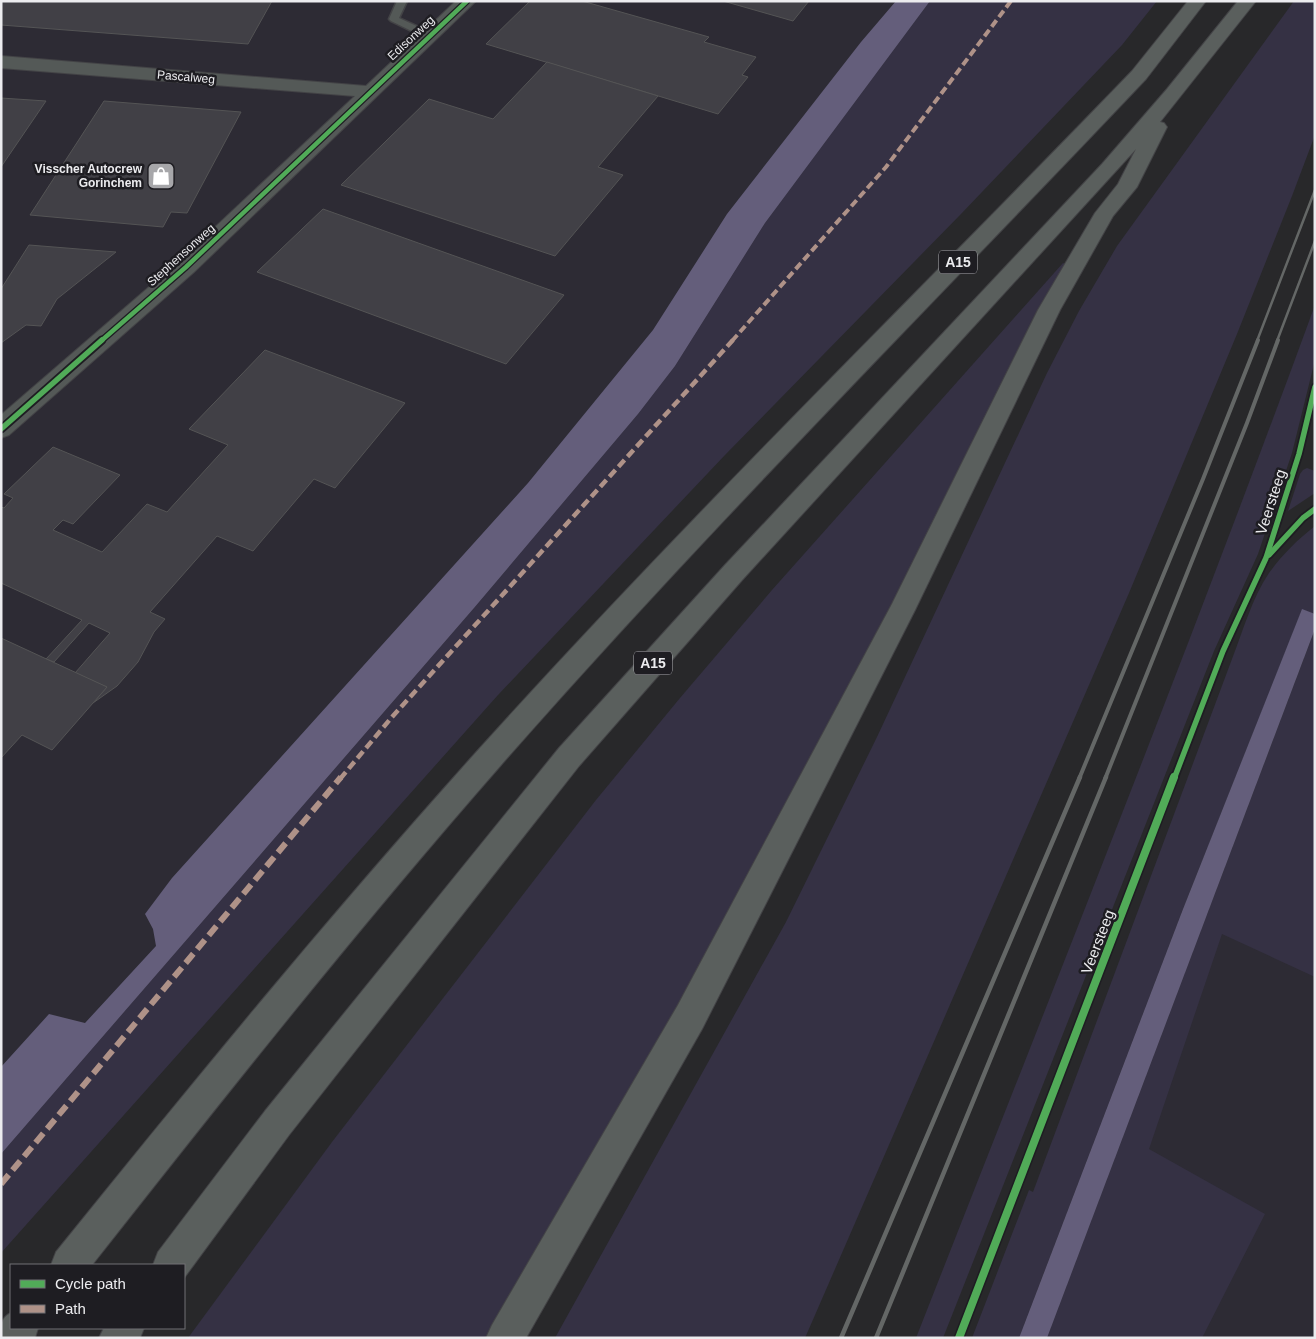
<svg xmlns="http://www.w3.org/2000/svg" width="1316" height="1339" viewBox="0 0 1316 1339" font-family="Helvetica,sans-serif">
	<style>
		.built { fill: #2d2b34 }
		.green { fill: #353144 }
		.water { fill: #645e7b }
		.building { fill: #414046; stroke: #545455 }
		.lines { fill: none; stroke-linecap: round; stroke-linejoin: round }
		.service-casing { stroke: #434346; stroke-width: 3 }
		.minor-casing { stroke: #434346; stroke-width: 2 }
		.motorway-casing { stroke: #434346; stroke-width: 2 }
		.service { fill: #545957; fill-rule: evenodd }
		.minor { fill: #545957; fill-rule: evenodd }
		.motorway { fill: #5a5f5d; fill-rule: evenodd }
		.rail-far2 { stroke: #646766; stroke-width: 2.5 }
		.rail-far1 { stroke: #646766; stroke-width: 4 }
		.rail { stroke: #646766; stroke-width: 4.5 }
		.quiet-far2 { stroke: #af9288; stroke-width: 4; stroke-dasharray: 8 4; stroke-linecap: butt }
		.quiet-far1 { stroke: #af9288; stroke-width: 4.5; stroke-dasharray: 9 4.5; stroke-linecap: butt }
		.quiet { stroke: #af9288; stroke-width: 6; stroke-dasharray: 12 6; stroke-linecap: butt }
		.cycleway-far2-casing { stroke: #1e1d22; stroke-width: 7 }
		.cycleway-far1-casing { stroke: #1e1d22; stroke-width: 9 }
		.cycleway-casing { stroke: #1e1d22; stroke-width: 11 }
		.cycleway-far2 { stroke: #51ab58; stroke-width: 4.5 }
		.cycleway-far1 { stroke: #51ab58; stroke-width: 5.5 }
		.cycleway { stroke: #51ab58; stroke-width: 8 }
		.labels { text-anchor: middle; stroke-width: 5; stroke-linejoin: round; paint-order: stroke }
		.far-street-label { font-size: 12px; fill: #ececef; stroke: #1e1d22 }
		.far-poi-label { font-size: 12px; font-weight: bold; fill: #ececef; stroke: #1e1d22; text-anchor: end }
		.shield { fill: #1e1d22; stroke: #aeaeb2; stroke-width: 1 }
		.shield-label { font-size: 14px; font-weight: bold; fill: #ececef }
		.street-label { font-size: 15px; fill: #ececef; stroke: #1e1d22 }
	</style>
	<rect width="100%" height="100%" fill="#28282a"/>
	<g class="built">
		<polygon points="1,1 1125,1 1,1221"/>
		<polygon points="1183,909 1315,939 1315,1338 1019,1338"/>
	</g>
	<g class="green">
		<polygon points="930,1 1157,1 1122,45 961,214 725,455 498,695 1,1253 1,1154 474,608 638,414 675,366 765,223"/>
		<polygon points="1294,1 1315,1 1315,135 1292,196 1237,334 1129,593 805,1338 555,1338 786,922 877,737 1047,373 1079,311 1117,246"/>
		<polygon points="1063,263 1067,265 747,887 489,1338 188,1338 332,1142 596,800 680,698 772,590"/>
		<path d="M1315,305V360L1292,453L1258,554L1214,651L943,1338H916C1051,994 1188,652 1315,305Z"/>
		<polygon points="1307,468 1315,471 1315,493 1288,511 1300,474 1303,470"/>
		<path d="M1315,526V614L1302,610L1183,909L1019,1338H972L1029,1190L1033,1192L1232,659C1243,631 1252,598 1269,573C1282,555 1297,540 1315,526Z"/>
		<polygon points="1315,629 1315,977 1222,934 1149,1149 1265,1214 1202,1338 1047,1338"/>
	</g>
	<g class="water">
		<polygon points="896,1 930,1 765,223 675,366 638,414 474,608 1,1154 1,1067 49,1014 85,1023 156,946 153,929 145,914 172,878 528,483 653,330 727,214 861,42"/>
		<polygon points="1302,609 1315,614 1315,629 1047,1338 1019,1338 1183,909"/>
	</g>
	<g class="building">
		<polygon points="1,1 272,1 248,44 1,25"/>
		<polygon points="530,1 582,1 709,37 704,42 756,57 742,75 748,77 718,114 486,44"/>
		<polygon points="723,1 809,1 793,21"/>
		<polygon points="547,62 658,96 598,167 623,175 555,256 341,185 429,99 493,119"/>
		<polygon points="1,98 46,101 1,167"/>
		<polygon points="104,101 241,112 187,213 171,212 163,227 30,215"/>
		<polygon points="323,209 564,295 506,364 257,272"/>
		<polygon points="29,245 116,252 57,299 41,326 26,325 1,343 1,289"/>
		<polygon points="265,350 405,403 335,488 314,479 253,551 217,536 150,612 165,619 154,632 138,662 117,686 93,703 107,687 75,673 110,633 89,623 54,662 46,659 82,620 1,583 1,507 4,508 13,498 4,494 53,447 120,475 73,524 63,520 53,530 102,552 147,504 167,512 228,445 189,429"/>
		<polygon points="1,638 107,687 52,750 22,735 1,758"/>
	</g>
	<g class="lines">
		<defs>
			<polygon id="service" points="397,1 407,1 399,18 434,34 434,38 426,38 391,21 389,19"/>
			<polygon id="minor" points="456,1 476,1 194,272 9,435 1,438 1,415 178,262 355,96 1,68 1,56 366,86"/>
			<g id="motorway">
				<path d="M1188,1H1206L1146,79C930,307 708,529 501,765C359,927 225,1096 92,1265H51L56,1252C194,1081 333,911 480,748C690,515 915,296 1132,71Z"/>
				<polygon points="1238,1 1256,1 1160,122 1164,123 1167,127 1137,187 1113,216 1060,310 915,610 702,1029 526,1338 486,1338 492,1325 678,1005 892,604 1038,310 1095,213 1118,184 1136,149 743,579 579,766 289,1135 184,1278 184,1265 153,1265 158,1252 265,1111 559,748 725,565 1102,164 1167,89"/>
				<path d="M11,1313V1328H38L35,1338H1C1,1327 0,1318 11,1313Z"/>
				<polygon points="104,1328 144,1328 140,1338 99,1338"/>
			</g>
		</defs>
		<use href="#service" class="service-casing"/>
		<use href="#minor" class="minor-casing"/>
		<use href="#motorway" class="motorway-casing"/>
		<use href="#service" class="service"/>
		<use href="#minor" class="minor"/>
		<use href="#motorway" class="motorway"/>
		<g class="rail-far2">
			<polyline points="1257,341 1315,190"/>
			<polyline points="1277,341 1315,241"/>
		</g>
		<g class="rail-far1">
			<polyline points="1079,779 1203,479 1258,340"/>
			<polyline points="1105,779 1247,423 1278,340"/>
		</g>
		<g class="rail">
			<polyline points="841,1338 1080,777"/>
			<polyline points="876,1338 1106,777"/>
		</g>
		<polyline class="quiet-far2" points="732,341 886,167 1011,1"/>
		<polyline class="quiet-far1" points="340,779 392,717 733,340"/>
		<polyline class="quiet" points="1,1184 341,777"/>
		<defs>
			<polyline id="cycleway-far2" points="101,341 186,267 467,1"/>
			<g id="cycleway-far1">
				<polyline points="1,429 102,340"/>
				<polyline points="1269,555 1303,518 1315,509"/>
				<polyline points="1174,779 1223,651 1266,558 1299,454 1315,387"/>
			</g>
			<polyline id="cycleway" points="959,1338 1174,777"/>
		</defs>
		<use href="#cycleway-far2" class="cycleway-far2-casing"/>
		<use href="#cycleway-far1" class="cycleway-far1-casing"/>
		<use href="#cycleway" class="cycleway-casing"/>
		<use href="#cycleway-far2" class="cycleway-far2"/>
		<use href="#cycleway-far1" class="cycleway-far1"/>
		<use href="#cycleway" class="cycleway"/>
	</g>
	<defs>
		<symbol id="shop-square" viewBox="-11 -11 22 22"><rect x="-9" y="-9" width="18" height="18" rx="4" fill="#a7a7aa" stroke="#1e1d22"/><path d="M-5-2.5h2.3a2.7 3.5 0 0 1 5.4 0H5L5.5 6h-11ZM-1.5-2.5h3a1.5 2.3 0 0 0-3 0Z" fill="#fff"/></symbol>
	</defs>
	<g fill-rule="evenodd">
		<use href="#shop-square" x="145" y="160" width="32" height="32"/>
	</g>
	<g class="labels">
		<g class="far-street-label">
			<text transform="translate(411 38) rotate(-43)" y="4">Edisonweg</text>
			<text transform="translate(186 77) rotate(5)" y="4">Pascalweg</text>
			<text transform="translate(181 255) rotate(-42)" y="4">Stephensonweg</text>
		</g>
		<g class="far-poi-label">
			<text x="142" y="173">Visscher Autocrew<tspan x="142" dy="14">Gorinchem</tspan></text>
		</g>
		<g class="shield">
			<rect x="939" y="250.5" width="38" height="23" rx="4"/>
			<rect x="634" y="651.5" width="38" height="23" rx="4"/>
		</g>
		<g class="shield-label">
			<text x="958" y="267">A15</text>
			<text x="653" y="668">A15</text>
		</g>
		<g class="street-label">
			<text transform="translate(1271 502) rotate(-72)" y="5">Veersteeg</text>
			<text transform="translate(1098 942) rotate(-69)" y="5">Veersteeg</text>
		</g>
	</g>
	<rect width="1316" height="1339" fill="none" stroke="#ececef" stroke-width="5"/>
	<rect x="10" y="1264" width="175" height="65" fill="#1e1d22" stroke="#707074"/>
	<rect x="20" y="1280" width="25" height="8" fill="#51ab58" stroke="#707074"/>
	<text x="55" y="1289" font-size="15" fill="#ececef">Cycle path</text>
	<rect x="20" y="1305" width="25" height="8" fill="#af9288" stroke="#707074"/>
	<text x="55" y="1314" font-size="15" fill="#ececef">Path</text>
</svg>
